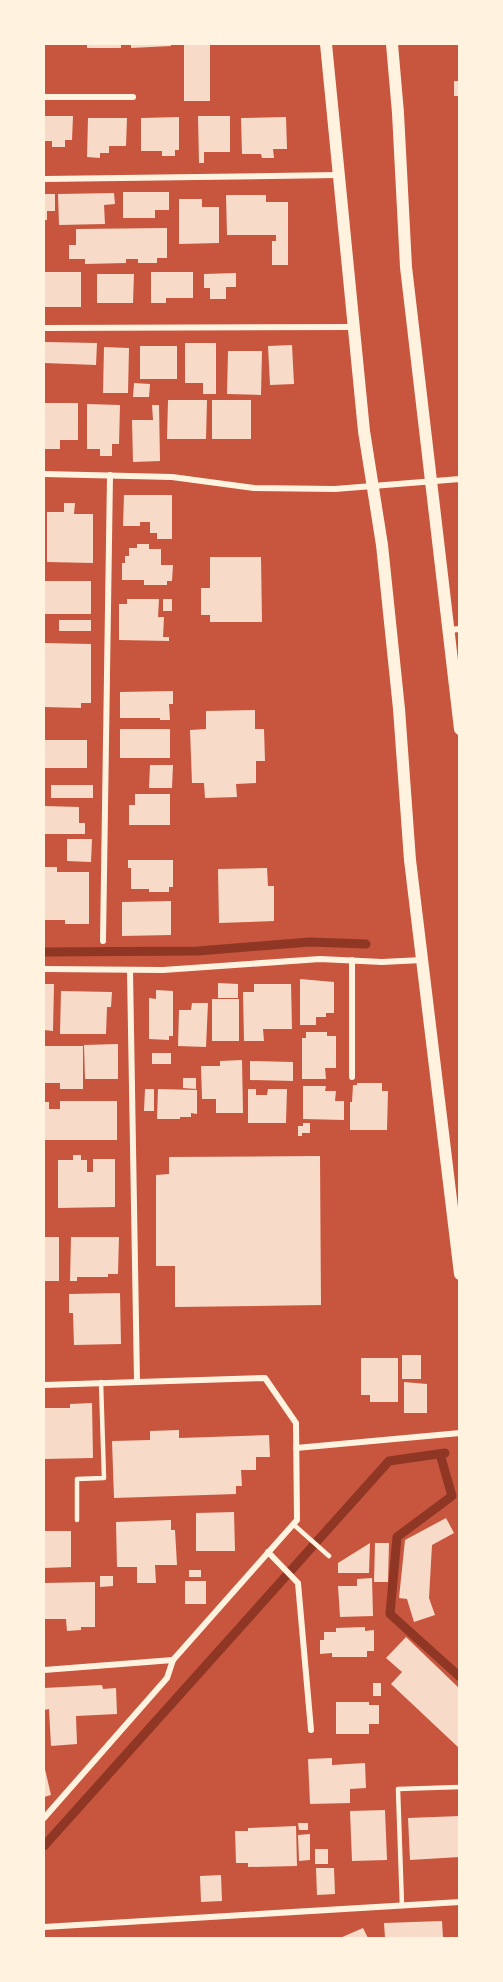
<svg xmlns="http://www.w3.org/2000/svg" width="503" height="1982" viewBox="0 0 503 1982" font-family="'Noto Sans',sans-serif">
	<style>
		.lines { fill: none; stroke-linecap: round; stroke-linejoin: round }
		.stream { stroke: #8f3625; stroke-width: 9 }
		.building { fill: #f7dbc8 }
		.service { stroke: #fff3e0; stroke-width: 4.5 }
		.minor { stroke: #fff3e0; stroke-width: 6 }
		.secondary { stroke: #fff3e0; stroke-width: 12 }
	</style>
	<rect width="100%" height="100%" fill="#c8553d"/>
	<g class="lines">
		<g class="stream">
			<polyline points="44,952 198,951 310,942 366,944"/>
			<polyline points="440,1454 452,1496 397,1537 390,1614 460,1677"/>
			<polyline points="44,1846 389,1461 445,1453"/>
		</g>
	</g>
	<g class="building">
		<rect x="87" y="44" width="34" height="4"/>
		<polygon points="131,44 171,44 171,46 131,48"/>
		<rect x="184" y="44" width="26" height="57"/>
		<rect x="454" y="81" width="6" height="15"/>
		<polygon points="44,116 73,116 72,140 65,140 65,147 52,147 52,141 44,141"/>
		<polygon points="198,116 230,116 230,152 204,152 204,163 199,163"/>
		<polygon points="179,117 179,150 175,150 175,156 162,156 162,151 141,151 141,118"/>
		<polygon points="286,117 287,149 273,149 274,158 262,158 261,154 242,154 241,118"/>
		<polygon points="88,118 127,118 126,146 109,146 109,153 100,153 100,158 87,157"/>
		<polygon points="123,192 169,192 169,210 155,210 155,218 123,218"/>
		<polygon points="114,193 115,204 104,205 105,224 59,225 58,194"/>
		<polygon points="44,194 55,194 55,211 47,211 47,220 44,220"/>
		<polygon points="226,195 266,195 266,202 288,202 288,265 272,265 272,241 276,241 276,235 227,235"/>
		<polygon points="179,199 202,199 202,207 219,207 219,243 179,244"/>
		<polygon points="167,228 167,258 157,258 157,263 138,263 138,259 126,259 126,263 85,264 85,259 69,259 69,245 76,245 76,229"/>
		<rect x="44" y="272" width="37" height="35"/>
		<polygon points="151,272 193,272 193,298 166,298 166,303 151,303"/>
		<polygon points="236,273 236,287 226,287 226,299 210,299 210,288 204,288 204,274"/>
		<polygon points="97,274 134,274 133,303 97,303"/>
		<polygon points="45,342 97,343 96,365 44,363"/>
		<polygon points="185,343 216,343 216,394 203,394 203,383 185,383"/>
		<polygon points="292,345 294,384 270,385 268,346"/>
		<rect x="140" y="346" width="37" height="33"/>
		<polygon points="104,347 129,348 128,393 103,393"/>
		<polygon points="228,351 262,351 261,395 227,394"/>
		<polygon points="134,383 150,384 149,397 133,397"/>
		<polygon points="168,400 207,400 206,439 167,439"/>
		<rect x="212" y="400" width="39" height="39"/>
		<polygon points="45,403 78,403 78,440 60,440 60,449 45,449"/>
		<polygon points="87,404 120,405 119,444 112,444 112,456 100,456 100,449 87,449"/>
		<polygon points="152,405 159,405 160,461 133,462 132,420 153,420"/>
		<polygon points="124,495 172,495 172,539 157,539 157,533 150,533 150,522 140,522 140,526 123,526"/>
		<polygon points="64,503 75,503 74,514 93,514 93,563 47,562 47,512 64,512"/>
		<polygon points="137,544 149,544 149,549 161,549 161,565 173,565 172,581 167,581 167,585 144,585 144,580 122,580 122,563 125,563 125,556 129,556 129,548 137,548"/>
		<polygon points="210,557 261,557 262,622 210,622 210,615 201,615 201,588 210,588"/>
		<rect x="45" y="581" width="46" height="33"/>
		<polygon points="127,599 159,599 158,617 164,617 163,637 169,637 169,641 119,640 119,604 127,604"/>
		<rect x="163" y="599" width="9" height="12"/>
		<rect x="59" y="620" width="32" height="11"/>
		<polygon points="45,643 91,644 91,703 81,703 81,708 44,707"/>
		<polygon points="173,691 173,704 169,704 170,720 160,720 160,718 120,718 120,692"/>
		<polygon points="255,710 255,729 264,729 265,761 256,761 256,783 236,784 237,797 205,798 204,783 192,783 190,730 206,729 206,711"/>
		<rect x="120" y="729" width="50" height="29"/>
		<rect x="44" y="740" width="43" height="28"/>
		<polygon points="150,765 173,765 172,788 149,788"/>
		<rect x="51" y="785" width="42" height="13"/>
		<polygon points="135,794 170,794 170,825 129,825 129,805 135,805"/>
		<polygon points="44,806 79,807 79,823 85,823 85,834 44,834"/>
		<polygon points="67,839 92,839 91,862 67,861"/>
		<polygon points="128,860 173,860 173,887 169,887 169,892 149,892 149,889 131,889 131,868 128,868"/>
		<polygon points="44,867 57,867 57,872 89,872 89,924 65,924 65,920 44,920"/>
		<polygon points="267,868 268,886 274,886 274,921 219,923 218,869"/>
		<polygon points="171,901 171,935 122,936 122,902"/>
		<polygon points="300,979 334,982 334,1013 326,1013 326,1017 316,1017 316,1025 300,1025"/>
		<polygon points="218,983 238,984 238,998 218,998"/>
		<polygon points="44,984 54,984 53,1031 44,1030"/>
		<polygon points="254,984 291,984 292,1029 263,1029 264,1041 244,1041 243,992 254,992"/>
		<polygon points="156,990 173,991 173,1036 169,1036 169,1040 149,1039 149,998 156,999"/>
		<polygon points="61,991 112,992 111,1007 107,1007 106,1034 60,1034"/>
		<rect x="212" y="999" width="27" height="42"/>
		<polygon points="192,1003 208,1003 206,1047 178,1046 179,1010 191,1010"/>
		<polygon points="306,1032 327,1032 327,1036 336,1036 336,1068 325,1068 326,1079 302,1079 302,1038 306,1038"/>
		<polygon points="118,1044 118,1079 85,1079 84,1045"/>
		<polygon points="44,1046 83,1046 83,1089 60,1089 60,1083 44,1083"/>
		<rect x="152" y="1053" width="19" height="11"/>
		<polygon points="242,1060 243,1113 216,1113 216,1099 202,1099 201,1066 220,1066 220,1061"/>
		<polygon points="250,1061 293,1062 293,1081 250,1080"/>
		<polygon points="183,1078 196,1078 196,1089 183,1088"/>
		<polygon points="357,1083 382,1083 382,1091 388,1091 387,1130 350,1130 350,1102 352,1102 353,1085 357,1085"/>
		<polygon points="303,1086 326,1086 325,1091 336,1091 335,1101 344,1101 344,1120 303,1119"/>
		<polygon points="145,1089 154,1089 154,1111 144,1111"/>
		<polygon points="158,1089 197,1090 197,1114 191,1113 191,1117 180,1117 180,1119 157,1119"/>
		<polygon points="248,1089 256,1089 256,1095 267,1095 268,1089 287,1089 286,1123 248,1123"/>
		<polygon points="60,1101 117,1101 117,1140 44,1140 44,1102 49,1102 49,1109 60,1109"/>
		<polygon points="303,1123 310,1123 310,1133 302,1133 302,1136 298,1136 298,1126 303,1126"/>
		<polygon points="73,1155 81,1155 81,1160 87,1160 87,1172 93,1172 93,1159 115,1159 115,1207 58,1208 58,1160 73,1160"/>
		<polygon points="320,1156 321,1305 175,1307 175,1266 156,1266 156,1175 169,1174 169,1157"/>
		<rect x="44" y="1237" width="15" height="44"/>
		<polygon points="71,1237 119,1237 118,1274 108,1274 108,1277 77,1277 77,1281 70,1281"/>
		<polygon points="120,1293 121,1344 74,1345 73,1313 69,1313 69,1294"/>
		<rect x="402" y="1355" width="19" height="24"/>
		<polygon points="361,1358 398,1358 398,1402 370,1402 370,1395 361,1395"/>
		<polygon points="404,1382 427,1384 427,1413 404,1413"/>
		<polygon points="92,1403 93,1458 44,1459 44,1408 70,1408 70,1404"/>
		<polygon points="179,1430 179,1438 269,1435 270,1457 256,1457 256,1470 241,1470 242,1486 236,1486 236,1494 114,1498 112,1441 150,1440 150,1431"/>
		<polygon points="234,1512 235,1551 196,1551 196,1513"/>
		<polygon points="446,1518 454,1533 432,1545 429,1598 435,1615 414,1622 407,1599 399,1598 405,1540"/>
		<polygon points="171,1520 171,1530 175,1530 177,1565 155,1565 156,1583 137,1583 137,1567 117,1567 116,1522"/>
		<polygon points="44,1531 71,1531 71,1567 44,1568"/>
		<polygon points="370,1543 369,1573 338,1573 338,1563"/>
		<polygon points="375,1543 389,1543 388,1582 374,1582"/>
		<rect x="189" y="1570" width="12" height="7"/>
		<polygon points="100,1576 113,1576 113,1586 100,1587"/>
		<polygon points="372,1578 373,1616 340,1617 338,1586 357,1586 357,1579"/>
		<rect x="185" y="1581" width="21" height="23"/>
		<polygon points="95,1582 95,1627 81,1627 81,1630 67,1631 66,1619 44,1619 44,1583"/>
		<polygon points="365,1627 365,1631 374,1630 374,1651 367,1651 367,1657 332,1657 332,1653 320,1654 320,1640 324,1640 324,1632 336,1632 336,1628"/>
		<polygon points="406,1637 460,1689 460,1749 391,1684 402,1672 386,1658"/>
		<rect x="373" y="1683" width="8" height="13"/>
		<polygon points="102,1685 103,1689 116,1688 117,1714 76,1716 77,1744 51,1746 49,1709 44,1710 44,1688"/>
		<polygon points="336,1702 369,1702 369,1705 379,1705 379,1724 369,1724 369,1734 336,1734"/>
		<polygon points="332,1758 332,1765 365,1763 366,1788 350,1789 350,1803 310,1804 308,1759"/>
		<polygon points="44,1765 51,1795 44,1797"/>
		<polygon points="385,1810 387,1860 352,1861 350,1811"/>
		<polygon points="460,1816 460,1857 410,1860 408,1818"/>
		<polygon points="298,1823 308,1823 308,1830 299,1830"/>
		<polygon points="296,1826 297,1866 248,1867 248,1863 236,1863 235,1831 248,1831 248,1828"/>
		<polygon points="310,1834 310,1860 299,1861 298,1835"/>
		<rect x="315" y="1849" width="13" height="15"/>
		<polygon points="316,1868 334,1868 335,1894 317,1895"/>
		<polygon points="221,1875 222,1901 201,1902 200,1876"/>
		<polygon points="442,1921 443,1938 385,1938 384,1923"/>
		<polygon points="363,1928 368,1938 340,1938"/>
	</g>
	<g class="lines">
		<g class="service">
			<polyline points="77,1520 77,1479 104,1478 101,1382"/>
			<polyline points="293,1524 329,1556"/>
			<polyline points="402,1906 398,1789 460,1787"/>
		</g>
		<g class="minor">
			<polyline points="44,97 133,97"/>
			<polyline points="44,179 339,175"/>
			<polyline points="44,328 354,327"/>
			<polyline points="44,474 172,477 254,488 335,489 460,479"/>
			<polyline points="448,630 460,629"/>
			<polyline points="103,941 110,475"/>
			<polyline points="352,960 352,1077"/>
			<polyline points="44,969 163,970 320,959 382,962 422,960"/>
			<polyline points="130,971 137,1381"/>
			<polyline points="44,1385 265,1378 296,1423 297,1520 173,1660 167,1678 44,1818"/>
			<polyline points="296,1448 460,1433"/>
			<polyline points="268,1552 298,1583 311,1730"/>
			<polyline points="44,1670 173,1660"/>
			<polyline points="44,1927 460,1902"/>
		</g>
		<g class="secondary">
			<polyline points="326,44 364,431 382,545 399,709 410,860 460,1274"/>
			<polyline points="392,44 398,113 406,267 460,729"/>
		</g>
	</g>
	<rect width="503" height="1982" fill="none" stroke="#fff3e0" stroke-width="90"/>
</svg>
